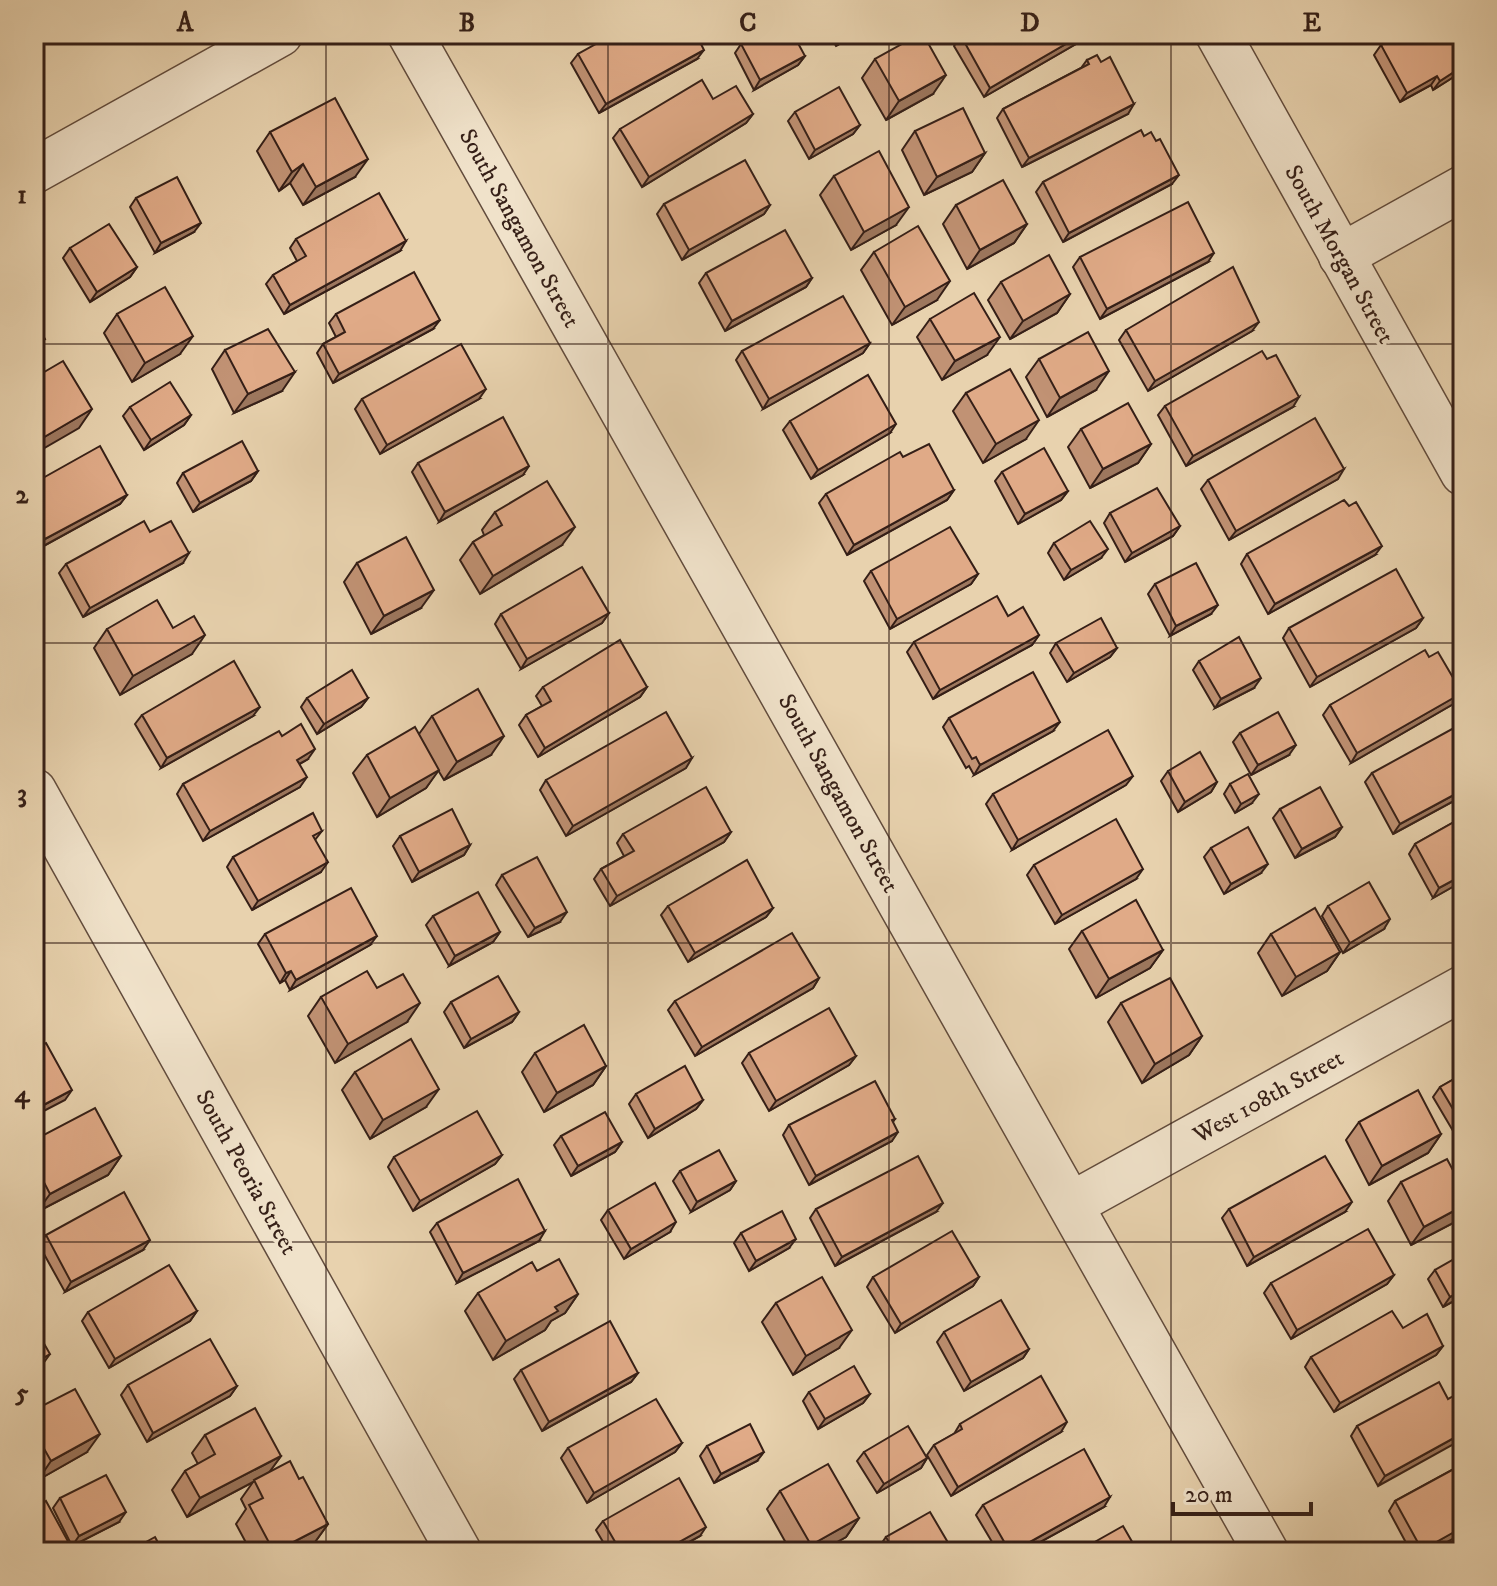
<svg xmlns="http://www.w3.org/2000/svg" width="1497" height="1586" viewBox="0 0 1497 1586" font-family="'IM FELL DW Pica',serif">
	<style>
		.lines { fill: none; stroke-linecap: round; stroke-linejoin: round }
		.street-casing { stroke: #624c3d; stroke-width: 47 }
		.street { stroke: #f0e2ca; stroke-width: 44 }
		.wall { fill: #c19274; stroke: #351f17; stroke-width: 2 }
		.shaded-wall { fill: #9d775e; stroke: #351f17; stroke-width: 2 }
		.building { fill: #e0aa87; stroke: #351f17; stroke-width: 2 }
		.grid { fill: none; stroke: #351f17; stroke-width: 2; stroke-opacity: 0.55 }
		.labels { text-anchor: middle; stroke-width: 7; stroke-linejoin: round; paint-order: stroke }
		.street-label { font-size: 24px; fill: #351f17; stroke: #f0e2ca }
		.neatline { fill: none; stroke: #351f17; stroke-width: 3 }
		.grid-label { font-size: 26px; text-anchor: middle; font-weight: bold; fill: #351f17 }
	</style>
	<rect width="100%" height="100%" fill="#e8d2ae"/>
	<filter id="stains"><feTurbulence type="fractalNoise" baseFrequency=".0025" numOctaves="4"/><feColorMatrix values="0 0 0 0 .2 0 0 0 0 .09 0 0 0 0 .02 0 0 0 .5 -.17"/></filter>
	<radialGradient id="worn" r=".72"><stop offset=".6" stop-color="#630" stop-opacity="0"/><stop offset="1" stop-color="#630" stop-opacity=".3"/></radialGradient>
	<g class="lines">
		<defs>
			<g id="street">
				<polyline points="410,34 1266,1552"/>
				<polyline points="1218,34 1463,473"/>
				<polyline points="34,171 280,34"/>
				<polyline points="1341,256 1463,188"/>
				<polyline points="34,791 459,1552"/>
				<polyline points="1072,1204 1463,988"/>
			</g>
		</defs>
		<use href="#street" class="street-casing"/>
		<use href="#street" class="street"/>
	</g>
	<g class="wall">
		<polygon points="829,34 857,34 836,46"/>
		<polygon points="965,34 1090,34 1088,37 984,97 954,46 961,36"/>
		<polygon points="1463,34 1463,71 1433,90 1431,85 1400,102 1374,55 1381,45"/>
		<polygon points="741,44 805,56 798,65 754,90 735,53"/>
		<polygon points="578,54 697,59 599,113 571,63"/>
		<polygon points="875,59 933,94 886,120 862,78"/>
		<polygon points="1087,60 1128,114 1022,167 997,118 1003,109 1081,68"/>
		<polygon points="713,99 753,114 746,123 642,187 613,138 620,129"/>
		<polygon points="795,112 860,125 853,134 809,159 788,121"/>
		<polygon points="915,131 985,153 972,172 924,195 902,150"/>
		<polygon points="270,132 355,177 303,205 290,183 279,191 257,151"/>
		<polygon points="1144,136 1156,141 1172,184 1063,242 1036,192 1043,182"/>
		<polygon points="834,176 896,225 851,250 820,195"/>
		<polygon points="136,198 194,232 155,253 130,207"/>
		<polygon points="664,204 770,205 764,214 682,260 657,214"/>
		<polygon points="956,205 1027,224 1014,243 967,269 943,224"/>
		<polygon points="296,239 400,251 284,314 266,284 273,275 297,261 290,248"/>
		<polygon points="70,248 137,267 130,277 90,302 63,258"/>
		<polygon points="874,252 937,300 892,325 861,270"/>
		<polygon points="1080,257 1208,262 1100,319 1073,267"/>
		<polygon points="706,273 812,278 806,287 725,331 699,283"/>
		<polygon points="1001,282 1070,294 1057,313 1010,339 988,300"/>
		<polygon points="117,314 180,354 132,382 104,333"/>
		<polygon points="336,314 433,329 333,383 317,353 323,344 336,337 329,323"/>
		<polygon points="930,319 987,355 942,380 917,337"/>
		<polygon points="1126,330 1252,331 1148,391 1119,340"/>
		<polygon points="870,343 863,353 763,409 736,360 742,351"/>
		<polygon points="225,350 282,391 234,413 212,369"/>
		<polygon points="1039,359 1096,390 1047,417 1026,377"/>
		<polygon points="966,393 1026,439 983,463 953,411"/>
		<polygon points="362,399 479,399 380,454 355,409"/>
		<polygon points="1165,406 1293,407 1186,466 1158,415"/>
		<polygon points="130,407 191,415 184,425 144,450 123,416"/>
		<polygon points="790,421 890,433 811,479 783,430"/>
		<polygon points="1081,429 1151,444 1138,463 1090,488 1068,447"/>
		<polygon points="418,463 523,475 439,522 412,472"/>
		<polygon points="258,471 251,481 193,512 177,483 183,473"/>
		<polygon points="1002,472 1068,491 1061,500 1018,524 995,481"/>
		<polygon points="1338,479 1229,540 1201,489 1208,480"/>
		<polygon points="34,483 127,495 120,504 38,549 34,541"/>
		<polygon points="954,490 947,500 847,555 819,503 826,494"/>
		<polygon points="495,512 562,545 480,594 460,560 473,542 484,535 482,530"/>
		<polygon points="1110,513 1180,526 1173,536 1125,562 1104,523"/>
		<polygon points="150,532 183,563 83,617 59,573 66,564"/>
		<polygon points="1054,543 1101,558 1064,580 1048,553"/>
		<polygon points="1247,554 1375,555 1268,614 1241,564"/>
		<polygon points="357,563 421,608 371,634 344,582"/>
		<polygon points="871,571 978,574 971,584 890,629 864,581"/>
		<polygon points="1155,584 1211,614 1170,636 1148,594"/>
		<polygon points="609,613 602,623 521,669 495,624 501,614"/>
		<polygon points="1008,616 1039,635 1032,645 933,699 907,652 914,642"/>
		<polygon points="1423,618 1416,628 1310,687 1283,638 1289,628"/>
		<polygon points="173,628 192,654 120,695 94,648 107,629"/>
		<polygon points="1056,643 1117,648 1110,657 1067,682 1050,653"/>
		<polygon points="1429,657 1462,693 1455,703 1351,763 1323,715 1330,705"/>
		<polygon points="1199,661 1254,688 1215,708 1193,670"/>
		<polygon points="543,687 647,687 640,697 538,757 519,725 526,715 542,706 536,696"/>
		<polygon points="307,698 368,698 361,707 317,734 301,707"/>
		<polygon points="142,715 253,716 161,768 135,724"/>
		<polygon points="432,716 491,755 444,780 438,770 426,788 377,817 353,773 367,755 419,734"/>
		<polygon points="949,718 1053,731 974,775 969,766 966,768 943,727"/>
		<polygon points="1240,733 1289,755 1251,775 1233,742"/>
		<polygon points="282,736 308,759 300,764 300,787 203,841 177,794 183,784"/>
		<polygon points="686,768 566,836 540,790 546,780"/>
		<polygon points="1168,771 1217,782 1211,792 1178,812 1161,781"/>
		<polygon points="1372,773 1463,796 1393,834 1365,782"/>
		<polygon points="1230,784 1252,803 1235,813 1224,794"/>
		<polygon points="1126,785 1012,850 986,804 993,794"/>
		<polygon points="1280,809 1342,827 1335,837 1295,858 1273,818"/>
		<polygon points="1463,817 1463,881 1433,898 1409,854 1415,844"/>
		<polygon points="322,831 315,840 321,872 252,910 227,867 233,857"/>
		<polygon points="731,832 724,842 610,906 594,879 601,869 624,856 617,843 623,834"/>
		<polygon points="400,836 470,845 464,855 412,882 393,846"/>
		<polygon points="1211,848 1261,873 1224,894 1204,857"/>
		<polygon points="1034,865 1136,879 1055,924 1027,875"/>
		<polygon points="502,875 560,922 528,937 496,885"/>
		<polygon points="668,906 773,908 766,917 688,962 661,915"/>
		<polygon points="1328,906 1384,929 1343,953 1322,916"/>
		<polygon points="433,916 500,932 493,942 449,966 426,925"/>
		<polygon points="1082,931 1163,950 1150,968 1096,998 1069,949"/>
		<polygon points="265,934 370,945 290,990 285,980 280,983 258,944"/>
		<polygon points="1271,934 1340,952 1327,971 1282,996 1258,953"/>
		<polygon points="819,978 813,988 695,1056 668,1010 675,1001"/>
		<polygon points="321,997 407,1022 335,1063 308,1016"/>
		<polygon points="451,1002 519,1012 512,1022 464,1048 444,1012"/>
		<polygon points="1121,1003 1202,1036 1189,1055 1142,1083 1108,1022"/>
		<polygon points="535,1053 606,1066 593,1085 544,1112 522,1072"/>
		<polygon points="749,1053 856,1056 849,1065 769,1111 742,1063"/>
		<polygon points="355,1072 426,1107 370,1139 342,1090"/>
		<polygon points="1463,1074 1463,1132 1456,1136 1433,1097 1440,1087"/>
		<polygon points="636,1094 703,1100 696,1109 648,1138 629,1104"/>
		<polygon points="895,1119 893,1122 892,1141 809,1185 783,1135 789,1125"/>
		<polygon points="1359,1122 1441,1134 1428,1153 1369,1185 1346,1140"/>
		<polygon points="561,1136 622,1142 615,1152 571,1176 554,1145"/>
		<polygon points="34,1140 121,1156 108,1175 37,1212 34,1207"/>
		<polygon points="502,1155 495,1164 413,1211 388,1167 394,1157"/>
		<polygon points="680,1171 736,1181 730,1190 691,1212 673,1181"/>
		<polygon points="1401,1182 1457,1221 1411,1245 1388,1201"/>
		<polygon points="816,1209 936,1212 835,1266 810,1218"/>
		<polygon points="1229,1209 1345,1212 1247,1266 1222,1218"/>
		<polygon points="608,1210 670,1232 624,1259 601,1220"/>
		<polygon points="437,1223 539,1241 457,1283 430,1232"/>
		<polygon points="741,1233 789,1248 749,1271 734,1243"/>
		<polygon points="46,1235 143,1250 65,1292 39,1245"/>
		<polygon points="1435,1270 1463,1296 1443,1307 1428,1279"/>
		<polygon points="537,1271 578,1294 565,1313 551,1321 545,1330 493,1360 465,1311 478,1293"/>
		<polygon points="1394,1275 1387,1284 1291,1339 1264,1293 1271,1283"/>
		<polygon points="873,1277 979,1277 973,1286 895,1333 867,1287"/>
		<polygon points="776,1303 839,1348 793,1375 762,1322"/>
		<polygon points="197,1311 190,1321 109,1368 82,1321 88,1312"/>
		<polygon points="1403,1328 1443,1346 1436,1355 1334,1412 1305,1367 1311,1357"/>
		<polygon points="944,1332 1029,1349 1023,1358 964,1391 937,1342"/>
		<polygon points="521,1370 638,1373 631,1382 542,1431 514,1379"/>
		<polygon points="128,1385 237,1386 230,1396 147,1442 121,1395"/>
		<polygon points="809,1392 870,1394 863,1403 818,1429 803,1401"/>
		<polygon points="1448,1399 1378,1486 1351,1436 1357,1426"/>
		<polygon points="34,1410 87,1452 38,1480 34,1473"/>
		<polygon points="960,1424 1061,1432 951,1496 927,1455 934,1445 954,1434"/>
		<polygon points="205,1435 281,1456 269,1472 299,1479 328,1524 315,1542 297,1552 251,1552 236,1524 246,1509 241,1499 253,1482 187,1517 172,1490 185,1471 198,1464 192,1453"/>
		<polygon points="682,1443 675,1452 587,1503 561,1458 568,1448"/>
		<polygon points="707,1446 757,1461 714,1483 700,1456"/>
		<polygon points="864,1452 927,1458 921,1468 877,1493 857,1461"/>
		<polygon points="1463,1464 1463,1533 1429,1552 1411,1552 1389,1511 1395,1501"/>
		<polygon points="780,1491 859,1518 846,1537 819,1552 791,1552 767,1509"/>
		<polygon points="60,1498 119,1522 72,1546 53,1508"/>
		<polygon points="983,1505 1104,1507 1022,1552 998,1552 976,1515"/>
		<polygon points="603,1521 700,1536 671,1552 609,1552 596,1530"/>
		<polygon points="886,1537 947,1552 882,1552 879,1547"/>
	</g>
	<g class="shaded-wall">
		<polygon points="844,34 857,34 836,46"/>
		<polygon points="1083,34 1090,34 1088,37 984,97 990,88"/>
		<polygon points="704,50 697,59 599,113 606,104"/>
		<polygon points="805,56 798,65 754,90 760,80"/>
		<polygon points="1463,66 1463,71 1433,90 1440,81"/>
		<polygon points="946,75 933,94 886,120 899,101"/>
		<polygon points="1437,76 1431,85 1400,102 1407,93"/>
		<polygon points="1134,104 1128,114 1022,167 1029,158"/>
		<polygon points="753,114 746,123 642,187 649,177"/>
		<polygon points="860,125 853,134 809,159 815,150"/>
		<polygon points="985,153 972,172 924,195 937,177"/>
		<polygon points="368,159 355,177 303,205 316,187"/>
		<polygon points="303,164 290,183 279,191 292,172"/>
		<polygon points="1179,175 1172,184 1063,242 1069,233"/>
		<polygon points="770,205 764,214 682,260 689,250"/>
		<polygon points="909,207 896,225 851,250 864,232"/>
		<polygon points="201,223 194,232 155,253 161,243"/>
		<polygon points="1027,224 1014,243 967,269 980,250"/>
		<polygon points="406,241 400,251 284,314 290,305"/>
		<polygon points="1214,253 1208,262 1100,319 1107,309"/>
		<polygon points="137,267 130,277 90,302 97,292"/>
		<polygon points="812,278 806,287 725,331 732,321"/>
		<polygon points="950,281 937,300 892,325 905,307"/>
		<polygon points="1070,294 1057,313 1010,339 1023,321"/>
		<polygon points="440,320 433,329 333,383 339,374"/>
		<polygon points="1259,322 1252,331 1148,391 1155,381"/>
		<polygon points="193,336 180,354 132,382 145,363"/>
		<polygon points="1000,337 987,355 942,380 955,361"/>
		<polygon points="45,339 34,354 34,345"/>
		<polygon points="870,343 863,353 763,409 769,399"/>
		<polygon points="1109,371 1096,390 1047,417 1060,398"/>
		<polygon points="295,372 282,391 234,413 248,394"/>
		<polygon points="486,389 479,399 380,454 387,445"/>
		<polygon points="1299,397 1293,407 1186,466 1193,456"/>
		<polygon points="92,409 79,428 34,454 34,443"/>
		<polygon points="191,415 184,425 144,450 151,440"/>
		<polygon points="1039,420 1026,439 983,463 996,444"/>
		<polygon points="896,424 890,433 811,479 818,470"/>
		<polygon points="1151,444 1138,463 1090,488 1103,469"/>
		<polygon points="529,466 523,475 439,522 445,512"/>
		<polygon points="1344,469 1338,479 1229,540 1236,531"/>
		<polygon points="258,471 251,481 193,512 200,503"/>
		<polygon points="954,490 947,500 847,555 854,545"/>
		<polygon points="1068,491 1061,500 1018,524 1025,514"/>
		<polygon points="127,495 120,504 38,549 45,539"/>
		<polygon points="1180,526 1173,536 1125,562 1132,553"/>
		<polygon points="575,527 562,545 480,594 493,576"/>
		<polygon points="1382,546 1375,555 1268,614 1275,604"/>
		<polygon points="1108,549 1101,558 1064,580 1071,570"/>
		<polygon points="189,553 183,563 83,617 90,608"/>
		<polygon points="978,574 971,584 890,629 897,619"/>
		<polygon points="434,590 421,608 371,634 384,616"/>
		<polygon points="1218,605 1211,614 1170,636 1176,626"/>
		<polygon points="609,613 602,623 521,669 527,659"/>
		<polygon points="1423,618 1416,628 1310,687 1317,677"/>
		<polygon points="205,635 192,654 120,695 133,676"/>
		<polygon points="1039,635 1032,645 933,699 940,690"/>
		<polygon points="1117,648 1110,657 1067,682 1074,673"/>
		<polygon points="1261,678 1254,688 1215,708 1221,699"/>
		<polygon points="647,687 640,697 538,757 545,748"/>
		<polygon points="1462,693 1455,703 1351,763 1357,753"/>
		<polygon points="368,698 361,707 317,734 324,724"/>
		<polygon points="260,707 253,716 161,768 167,758"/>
		<polygon points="1060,722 1053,731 974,775 980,765"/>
		<polygon points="504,736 491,755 444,780 457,762"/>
		<polygon points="1296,745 1289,755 1251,775 1258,765"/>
		<polygon points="315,749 308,759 290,769 297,760"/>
		<polygon points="692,758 686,768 566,836 573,826"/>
		<polygon points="439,770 426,788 377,817 390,798"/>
		<polygon points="1133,776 1126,785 1012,850 1018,840"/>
		<polygon points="307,777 300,787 203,841 210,831"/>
		<polygon points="1217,782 1211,792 1178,812 1185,802"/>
		<polygon points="1463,790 1463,796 1393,834 1400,824"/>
		<polygon points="1259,794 1252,803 1235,813 1241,804"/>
		<polygon points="1342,827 1335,837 1295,858 1302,849"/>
		<polygon points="731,832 724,842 610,906 617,896"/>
		<polygon points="470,845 464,855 412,882 419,872"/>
		<polygon points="328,862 321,872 252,910 258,901"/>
		<polygon points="1268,864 1261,873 1224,894 1231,884"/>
		<polygon points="1143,869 1136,879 1055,924 1062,915"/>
		<polygon points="1463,875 1463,881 1433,898 1439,888"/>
		<polygon points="773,908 766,917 688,962 695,953"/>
		<polygon points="567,912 560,922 528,937 535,928"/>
		<polygon points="1390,919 1384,929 1343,953 1350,943"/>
		<polygon points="500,932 493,942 449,966 455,956"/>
		<polygon points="377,936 370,945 290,990 296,980"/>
		<polygon points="1163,950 1150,968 1096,998 1109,979"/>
		<polygon points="1340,952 1327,971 1282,996 1296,977"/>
		<polygon points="291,971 285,980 280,983 286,973"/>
		<polygon points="819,978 813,988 695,1056 702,1047"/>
		<polygon points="420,1003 407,1022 335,1063 348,1044"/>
		<polygon points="519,1012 512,1022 464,1048 471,1039"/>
		<polygon points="1202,1036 1189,1055 1142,1083 1155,1064"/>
		<polygon points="856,1056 849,1065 769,1111 776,1101"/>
		<polygon points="606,1066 593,1085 544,1112 557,1093"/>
		<polygon points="439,1089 426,1107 370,1139 383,1120"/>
		<polygon points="72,1090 65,1100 34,1116 34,1110"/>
		<polygon points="703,1100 696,1109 648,1138 655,1129"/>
		<polygon points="1463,1126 1463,1132 1456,1136"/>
		<polygon points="898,1132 892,1141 809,1185 816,1176"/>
		<polygon points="1441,1134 1428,1153 1369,1185 1382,1166"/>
		<polygon points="622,1142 615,1152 571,1176 578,1166"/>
		<polygon points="502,1155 495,1164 413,1211 420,1201"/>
		<polygon points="121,1156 108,1175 37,1212 50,1194"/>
		<polygon points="736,1181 730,1190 691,1212 697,1202"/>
		<polygon points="1352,1202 1345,1212 1247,1266 1254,1257"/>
		<polygon points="943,1203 936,1212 835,1266 842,1257"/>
		<polygon points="1463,1206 1463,1213 1457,1221 1411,1245 1424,1227"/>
		<polygon points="676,1222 670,1232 624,1259 631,1249"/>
		<polygon points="545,1231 539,1241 457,1283 463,1273"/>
		<polygon points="796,1239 789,1248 749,1271 756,1261"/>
		<polygon points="150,1240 143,1250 65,1292 71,1282"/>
		<polygon points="1394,1275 1387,1284 1291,1339 1297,1330"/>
		<polygon points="979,1277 973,1286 895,1333 901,1324"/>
		<polygon points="1463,1290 1463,1296 1443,1307 1450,1297"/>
		<polygon points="578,1294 565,1313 551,1321 545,1330 493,1360 506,1341 555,1307"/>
		<polygon points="197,1311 190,1321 109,1368 115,1359"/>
		<polygon points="852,1330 839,1348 793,1375 806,1356"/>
		<polygon points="1443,1346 1436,1355 1334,1412 1340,1403"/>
		<polygon points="1029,1349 1023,1358 964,1391 971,1382"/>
		<polygon points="50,1354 37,1372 34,1374 34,1363"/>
		<polygon points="638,1373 631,1382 542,1431 549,1422"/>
		<polygon points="237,1386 230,1396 147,1442 153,1433"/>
		<polygon points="870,1394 863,1403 818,1429 825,1419"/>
		<polygon points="1067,1422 1061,1432 951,1496 958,1487"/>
		<polygon points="1463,1433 1463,1439 1378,1486 1385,1476"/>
		<polygon points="100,1434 87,1452 38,1480 51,1461"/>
		<polygon points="682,1443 675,1452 587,1503 594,1493"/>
		<polygon points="764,1452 757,1461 714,1483 721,1474"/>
		<polygon points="281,1456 268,1474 187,1517 200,1498"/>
		<polygon points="927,1458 921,1468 877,1493 884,1484"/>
		<polygon points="1110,1497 1104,1507 1022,1552 1012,1552"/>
		<polygon points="126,1512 119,1522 72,1546 79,1536"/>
		<polygon points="859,1518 846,1537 819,1552 806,1552 811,1545"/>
		<polygon points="328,1524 315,1542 297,1552 274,1552"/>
		<polygon points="706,1527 700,1536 671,1552 661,1552"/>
		<polygon points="1463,1527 1463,1533 1429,1552 1420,1552 1422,1550"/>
	</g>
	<g class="building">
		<polygon points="614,34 696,34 704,50 606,104 578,54"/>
		<polygon points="759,34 793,34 805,56 760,80 741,44"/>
		<polygon points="920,34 923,34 946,75 899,101 875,59"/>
		<polygon points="965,34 1083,34 990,88 961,36"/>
		<polygon points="1401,34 1463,34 1463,66 1440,81 1437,76 1407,93 1381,45"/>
		<polygon points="1097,55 1101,62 1110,57 1134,104 1029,158 1003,109 1089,64 1087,60"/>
		<polygon points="702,80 713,99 736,86 753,114 649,177 620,129"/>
		<polygon points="839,87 860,125 815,150 795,112"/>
		<polygon points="335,98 368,159 316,187 303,164 292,172 270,132"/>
		<polygon points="963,108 985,153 937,177 915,131"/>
		<polygon points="1141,130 1144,136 1151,132 1156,141 1160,139 1179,175 1069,233 1043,182"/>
		<polygon points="879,151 909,207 864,232 834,176"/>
		<polygon points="745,160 770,205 689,250 664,204"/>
		<polygon points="177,177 201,223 161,243 136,198"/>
		<polygon points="1003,180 1027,224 980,250 956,205"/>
		<polygon points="379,193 406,241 290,305 273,275 306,256 296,239"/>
		<polygon points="1188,202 1214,253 1107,309 1080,257"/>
		<polygon points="109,224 137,267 97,292 70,248"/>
		<polygon points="918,226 950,281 905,307 874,252"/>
		<polygon points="785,230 812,278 732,321 706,273"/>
		<polygon points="1049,255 1070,294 1023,321 1001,282"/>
		<polygon points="1233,267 1259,322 1155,381 1126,330"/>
		<polygon points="414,272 440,320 339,374 323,344 345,332 336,314"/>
		<polygon points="165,287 193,336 145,363 117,314"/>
		<polygon points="974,293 1000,337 955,361 930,319"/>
		<polygon points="843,296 870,343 769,399 742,351"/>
		<polygon points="34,320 45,339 34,345"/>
		<polygon points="268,329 295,372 248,394 225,350"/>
		<polygon points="1088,332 1109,371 1060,398 1039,359"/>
		<polygon points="461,344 486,389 387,445 362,399"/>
		<polygon points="1262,351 1267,359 1276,355 1299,397 1193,456 1165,406"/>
		<polygon points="63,361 92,409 34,443 34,378"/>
		<polygon points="1010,369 1039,420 996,444 966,393"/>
		<polygon points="868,375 896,424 818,470 790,421"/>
		<polygon points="170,382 191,415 151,440 130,407"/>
		<polygon points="1128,403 1151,444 1103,469 1081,429"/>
		<polygon points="503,417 529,466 445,512 418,463"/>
		<polygon points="1315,418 1344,469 1236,531 1208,480"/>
		<polygon points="242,441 258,471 200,503 183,473"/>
		<polygon points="929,444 954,490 854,545 826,494 900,452 903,457"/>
		<polygon points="100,446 127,495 45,539 34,520 34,483"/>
		<polygon points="1044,448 1068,491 1025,514 1002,472"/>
		<polygon points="547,481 575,527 493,576 473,542 502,525 495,512"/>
		<polygon points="1157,488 1180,526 1132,553 1110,513"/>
		<polygon points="1344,500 1349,506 1356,502 1382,546 1275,604 1247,554"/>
		<polygon points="144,521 150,532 171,521 189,553 90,608 66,564"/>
		<polygon points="1090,521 1108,549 1071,570 1054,543"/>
		<polygon points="950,527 978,574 897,619 871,571"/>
		<polygon points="406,537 434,590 384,616 357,563"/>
		<polygon points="1196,563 1218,605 1176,626 1155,584"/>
		<polygon points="582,567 609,613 527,659 501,614"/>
		<polygon points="1396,569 1423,618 1317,677 1289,628"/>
		<polygon points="997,596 1008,616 1023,607 1039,635 940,690 914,642"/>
		<polygon points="157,600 173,628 194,616 205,635 133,676 107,629"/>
		<polygon points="1101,618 1117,648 1074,673 1056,643"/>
		<polygon points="1239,637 1261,678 1221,699 1199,661"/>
		<polygon points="620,640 647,687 545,748 526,715 551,701 543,687"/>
		<polygon points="1425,650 1429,657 1438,652 1462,693 1357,753 1330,705"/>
		<polygon points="234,661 260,707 167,758 142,715"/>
		<polygon points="352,670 368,698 324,724 307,698"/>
		<polygon points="1033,672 1060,722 980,765 976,757 972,759 949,718"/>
		<polygon points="478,689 504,736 457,762 432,716"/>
		<polygon points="666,712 692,758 573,826 546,780"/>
		<polygon points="1278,712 1296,745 1258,765 1240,733"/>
		<polygon points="1463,723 1463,790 1400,824 1372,773"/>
		<polygon points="301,724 315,749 297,760 307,777 210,831 183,784 279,731 282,736"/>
		<polygon points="415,727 439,770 390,798 367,755"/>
		<polygon points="1108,730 1133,776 1018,840 993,794"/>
		<polygon points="1200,752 1217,782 1185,802 1168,771"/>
		<polygon points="1248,774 1259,794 1241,804 1230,784"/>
		<polygon points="706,787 731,832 617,896 601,869 634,851 623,834"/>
		<polygon points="1320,787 1342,827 1302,849 1280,809"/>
		<polygon points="452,809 470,845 419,872 400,836"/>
		<polygon points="313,813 322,831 313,836 328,862 258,901 233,857"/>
		<polygon points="1463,817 1463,875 1439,888 1415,844"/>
		<polygon points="1116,819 1143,869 1062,915 1034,865"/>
		<polygon points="1248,827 1268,864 1231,884 1211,848"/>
		<polygon points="537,857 567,912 535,928 502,875"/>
		<polygon points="747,860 773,908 695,953 668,906"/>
		<polygon points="1369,882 1390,919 1350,943 1328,906"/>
		<polygon points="351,888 377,936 296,980 291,971 286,973 265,934"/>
		<polygon points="478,892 500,932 455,956 433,916"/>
		<polygon points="1136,900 1163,950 1109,979 1082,931"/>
		<polygon points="1315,908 1340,952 1296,977 1271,934"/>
		<polygon points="792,933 819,978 702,1047 675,1001"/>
		<polygon points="367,971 377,988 403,974 420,1003 348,1044 321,997"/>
		<polygon points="498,976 519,1012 471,1039 451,1002"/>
		<polygon points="1170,978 1202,1036 1155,1064 1121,1003"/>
		<polygon points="829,1008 856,1056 776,1101 749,1053"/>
		<polygon points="584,1025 606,1066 557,1093 535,1053"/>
		<polygon points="411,1039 439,1089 383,1120 355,1072"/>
		<polygon points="46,1043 72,1090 34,1110 34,1049"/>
		<polygon points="685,1066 703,1100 655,1129 636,1094"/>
		<polygon points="1463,1074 1463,1126 1440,1087"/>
		<polygon points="875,1081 895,1119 892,1120 898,1132 816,1176 789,1125"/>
		<polygon points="1418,1090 1441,1134 1382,1166 1359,1122"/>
		<polygon points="95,1108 121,1156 50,1194 34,1163 34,1140"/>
		<polygon points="477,1111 502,1155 420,1201 394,1157"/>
		<polygon points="605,1112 622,1142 578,1166 561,1136"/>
		<polygon points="719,1150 736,1181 697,1202 680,1171"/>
		<polygon points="918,1156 943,1203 842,1257 816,1209"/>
		<polygon points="1325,1156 1352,1202 1254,1257 1229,1209"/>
		<polygon points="1447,1159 1463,1189 1463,1206 1424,1227 1401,1182"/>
		<polygon points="518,1179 545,1231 463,1273 437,1223"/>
		<polygon points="655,1183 676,1222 631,1249 608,1210"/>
		<polygon points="124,1192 150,1240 71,1282 46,1235"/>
		<polygon points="782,1211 796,1239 756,1261 741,1233"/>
		<polygon points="1368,1229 1394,1275 1297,1330 1271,1283"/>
		<polygon points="952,1231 979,1277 901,1324 873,1277"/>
		<polygon points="1463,1254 1463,1290 1450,1297 1435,1270"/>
		<polygon points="559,1259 578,1294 555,1307 558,1311 506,1341 478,1293 532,1262 537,1271"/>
		<polygon points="169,1265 197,1311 115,1359 88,1312"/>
		<polygon points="822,1277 852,1330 806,1356 776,1303"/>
		<polygon points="1001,1300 1029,1349 971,1382 944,1332"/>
		<polygon points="1392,1311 1403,1328 1427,1314 1443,1346 1340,1403 1311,1357"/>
		<polygon points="610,1321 638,1373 549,1422 521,1370"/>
		<polygon points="34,1326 50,1354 34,1363"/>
		<polygon points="210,1339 237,1386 153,1433 128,1385"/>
		<polygon points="854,1366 870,1394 825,1419 809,1392"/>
		<polygon points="1041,1376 1067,1422 958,1487 934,1445 962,1429 960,1424"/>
		<polygon points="1439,1382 1448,1399 1462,1391 1463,1393 1463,1433 1385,1476 1357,1426"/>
		<polygon points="75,1389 100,1434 51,1461 34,1431 34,1410"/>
		<polygon points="656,1399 682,1443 594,1493 568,1448"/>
		<polygon points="255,1408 281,1456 200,1498 185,1471 215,1454 205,1435"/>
		<polygon points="750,1424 764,1452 721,1474 707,1446"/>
		<polygon points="908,1426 927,1458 884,1484 864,1452"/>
		<polygon points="1084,1449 1110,1497 1012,1552 1010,1552 983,1505"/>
		<polygon points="290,1461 299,1479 303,1477 328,1524 274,1552 249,1505 263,1498 254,1480"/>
		<polygon points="828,1464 859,1518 811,1545 780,1491"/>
		<polygon points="1463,1464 1463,1527 1422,1550 1395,1501"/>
		<polygon points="106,1475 126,1512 79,1536 60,1498"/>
		<polygon points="679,1478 706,1527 661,1552 621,1552 603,1521"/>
		<polygon points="46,1501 70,1545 58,1552 34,1552 34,1508"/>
		<polygon points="930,1512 950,1546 941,1552 894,1552 886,1537"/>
		<polygon points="1123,1526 1138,1552 1077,1552"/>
		<polygon points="155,1537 163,1552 128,1552"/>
	</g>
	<path class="grid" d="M326,34V1552M608,34V1552M889,34V1552M1171,34V1552M34,344H1463M34,643H1463M34,943H1463M34,1242H1463"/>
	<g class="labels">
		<g class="street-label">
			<text transform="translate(520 228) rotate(61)" y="8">South Sangamon Street</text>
			<text transform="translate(1340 254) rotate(61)" y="8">South Morgan Street</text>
			<text transform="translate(839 793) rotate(61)" y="8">South Sangamon Street</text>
			<text transform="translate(1268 1096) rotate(-29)" y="8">West 108th Street</text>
			<text transform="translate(247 1172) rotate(61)" y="8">South Peoria Street</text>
		</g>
	</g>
	<rect width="1497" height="1586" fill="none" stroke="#e8d2ae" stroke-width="88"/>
	<path d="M1173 1502v12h138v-12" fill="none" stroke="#351f17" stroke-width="4"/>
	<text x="1185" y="1502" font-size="24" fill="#351f17" stroke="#f0e2ca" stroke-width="6" paint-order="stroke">20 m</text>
	<rect x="44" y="44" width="1409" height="1498" class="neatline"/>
	<g class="grid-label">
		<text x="185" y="31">A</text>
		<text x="467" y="31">B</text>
		<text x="748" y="31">C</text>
		<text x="1030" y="31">D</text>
		<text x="1312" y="31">E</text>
		<text x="22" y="203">1</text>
		<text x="22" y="503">2</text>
		<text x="22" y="802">3</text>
		<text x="22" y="1102">4</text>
		<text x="22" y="1401">5</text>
	</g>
	<rect width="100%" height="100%" filter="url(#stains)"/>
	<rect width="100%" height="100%" fill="url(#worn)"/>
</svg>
